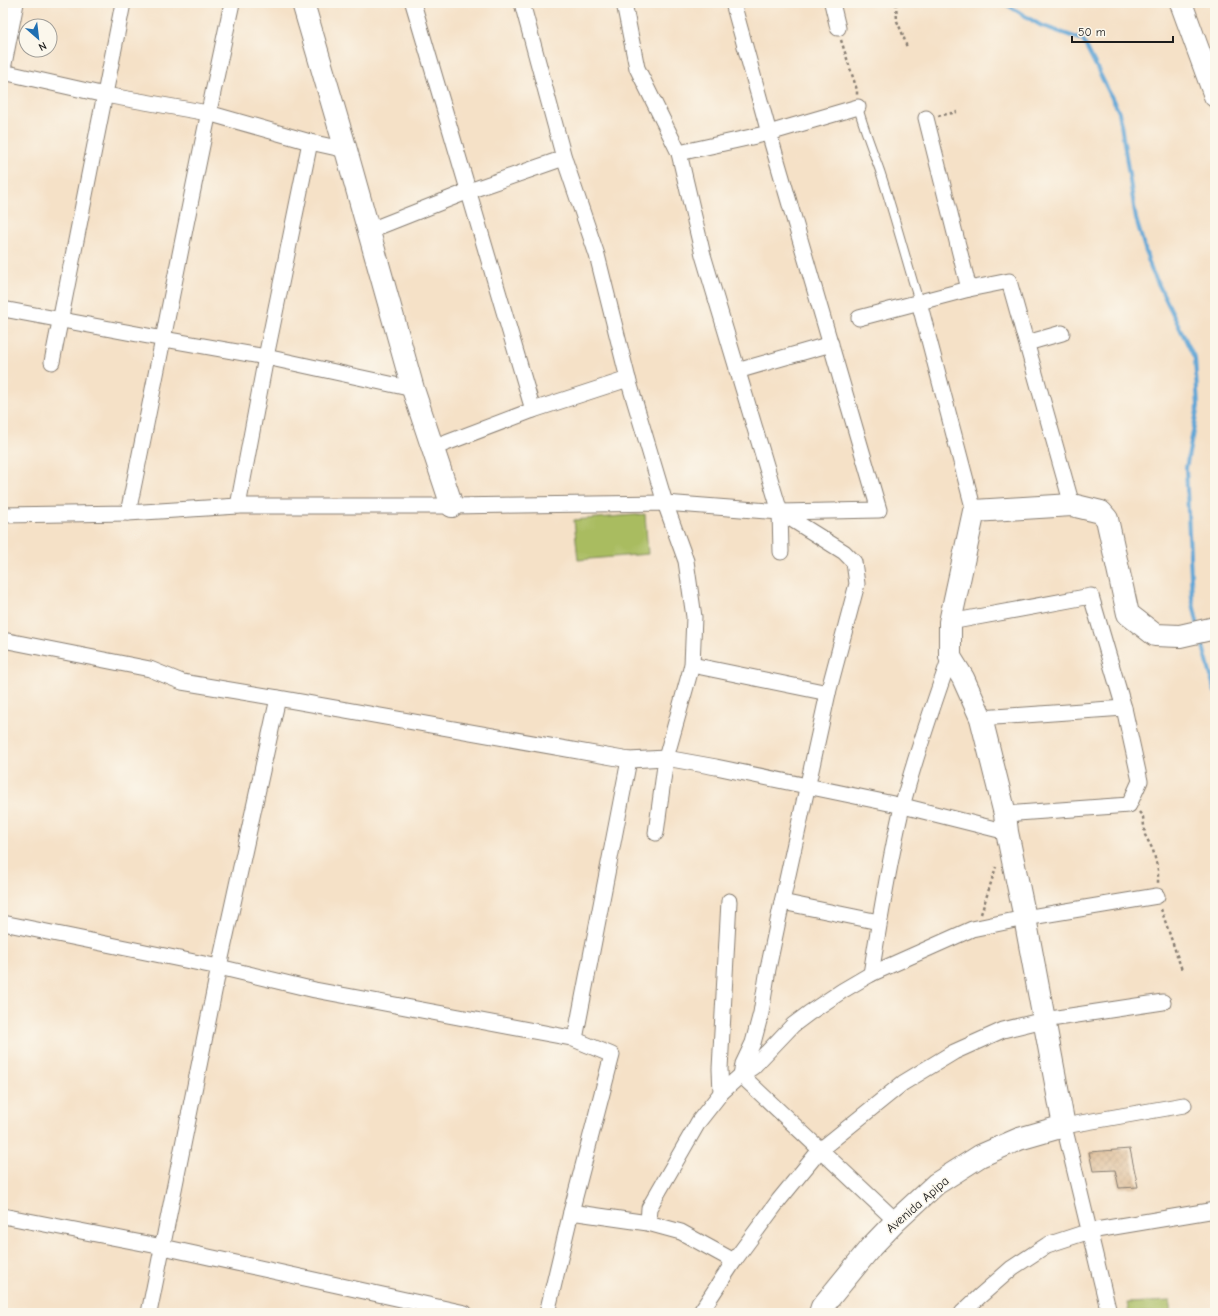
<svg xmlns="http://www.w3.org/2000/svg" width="1218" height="1316" viewBox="0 0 1218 1316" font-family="'Comic Neue',sans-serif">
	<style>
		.park { fill: #a9bc60; stroke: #626c3e }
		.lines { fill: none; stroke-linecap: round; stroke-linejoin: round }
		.stream { stroke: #61a6d6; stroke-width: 4 }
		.building { fill: url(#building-cross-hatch) }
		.lane-casing { stroke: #887e72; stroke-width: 10 }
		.street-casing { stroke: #887e72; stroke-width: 17 }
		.secondary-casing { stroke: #887e72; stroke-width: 24 }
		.path { stroke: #887e72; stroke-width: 2.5; stroke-dasharray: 3 3; stroke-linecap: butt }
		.lane { stroke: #fff; stroke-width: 8 }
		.street { stroke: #fff; stroke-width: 15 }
		.secondary { stroke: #fff; stroke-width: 22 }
		.labels { text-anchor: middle; stroke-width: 3.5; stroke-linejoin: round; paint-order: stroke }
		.street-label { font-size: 13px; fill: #1c1c1c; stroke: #fbf7ec }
	</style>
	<defs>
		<pattern id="building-cross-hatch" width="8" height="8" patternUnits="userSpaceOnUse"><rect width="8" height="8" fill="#ddba93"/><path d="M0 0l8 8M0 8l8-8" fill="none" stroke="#bd9f7e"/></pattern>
	</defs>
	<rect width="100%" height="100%" fill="#fbf7ec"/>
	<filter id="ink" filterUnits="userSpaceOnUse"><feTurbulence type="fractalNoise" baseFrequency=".025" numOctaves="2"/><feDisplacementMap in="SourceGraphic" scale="8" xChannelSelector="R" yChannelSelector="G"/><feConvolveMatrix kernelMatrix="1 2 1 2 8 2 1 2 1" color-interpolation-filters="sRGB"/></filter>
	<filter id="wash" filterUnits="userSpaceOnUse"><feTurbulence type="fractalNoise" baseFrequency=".012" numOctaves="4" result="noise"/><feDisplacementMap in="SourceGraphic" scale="16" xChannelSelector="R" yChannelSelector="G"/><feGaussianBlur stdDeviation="0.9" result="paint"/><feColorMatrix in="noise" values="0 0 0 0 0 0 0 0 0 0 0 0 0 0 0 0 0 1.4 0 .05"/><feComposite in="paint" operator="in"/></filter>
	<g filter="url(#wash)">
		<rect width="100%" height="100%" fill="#f5e1c7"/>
		<g class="park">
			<polygon points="645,514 648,554 578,560 574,520"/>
			<polygon points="1170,1301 1172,1313 1129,1313 1127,1303"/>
		</g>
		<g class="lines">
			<g class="stream">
				<polyline points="1004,3 1040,25 1083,40 1119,112 1136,219 1151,269 1195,359 1198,406 1186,468 1192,599 1198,626"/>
				<polyline points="1201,638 1215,692"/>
			</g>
		</g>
		<g id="blocks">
			<polygon class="building" points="1130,1149 1138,1187 1119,1188 1115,1170 1093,1171 1089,1152"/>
		</g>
	</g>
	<g filter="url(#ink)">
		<use href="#blocks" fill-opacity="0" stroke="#887e72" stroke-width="1"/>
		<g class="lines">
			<defs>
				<path id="lane" d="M858,107C864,129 872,149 880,171C894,214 906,259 919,302"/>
				<g id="street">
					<polyline points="413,3 533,410"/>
					<polyline points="522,3 564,158 597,255 628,379 665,503 686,561 694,617 692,665"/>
					<polyline points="624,3 637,68 679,153 703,255 780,512 781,552"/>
					<polyline points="832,3 838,28"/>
					<polyline points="3,69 16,3"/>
					<polyline points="3,72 105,95 208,113 310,142 346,150"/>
					<polyline points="926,118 969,289"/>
					<polyline points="679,153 769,133 858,107"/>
					<polyline points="368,231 469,191 564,158"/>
					<polyline points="919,302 974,511"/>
					<polyline points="3,309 164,339 266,357 413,389"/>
					<polyline points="859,318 969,289 1009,281 1072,505"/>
					<polyline points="1027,343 1062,333"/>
					<polyline points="52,362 123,3"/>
					<polyline points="737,371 831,344"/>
					<polyline points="433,448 533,410 628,379"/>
					<polyline points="238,506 266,357 310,142"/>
					<polyline points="780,512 844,552 854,562 857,584 828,693 782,902 768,969 761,1013 753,1043 743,1064 741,1075 896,1221"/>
					<path d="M128,513C163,343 195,172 232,3"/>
					<polyline points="3,515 128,513 238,506 452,506 665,503 780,512 879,510 769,133 733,3"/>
					<polyline points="950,622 1091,596 1124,708 1140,781 1129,805 1005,814"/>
					<polyline points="3,640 150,669 182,682 278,698 629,760 666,758 716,767 903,806 1007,832"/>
					<polyline points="981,718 1124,708"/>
					<polyline points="656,833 666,758 692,665 828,693"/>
					<polyline points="782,902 879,922"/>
					<polyline points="3,923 219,967 315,990 571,1038 612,1055 571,1212 547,1313"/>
					<path d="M871,974C880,918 889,862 902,807C915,756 933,706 950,657"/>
					<polyline points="575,1039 629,760"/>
					<polyline points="721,1093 720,1069 729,901"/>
					<polyline points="571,1212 648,1223 681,1232 734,1261"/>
					<polyline points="3,1216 163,1247 465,1313"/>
					<polyline points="648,1223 649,1208 699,1121 721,1093 741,1075 753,1067 793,1025 809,1013 842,991 871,974 972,929 1025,918 1157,896"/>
					<polyline points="149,1313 219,967 278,698"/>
					<polyline points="700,1313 734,1261 779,1200 820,1150 903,1083 954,1052 1003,1030 1044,1020 1163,1002"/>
					<polyline points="962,1313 980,1296 1012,1268 1047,1245 1090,1231 1215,1210"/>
					<polyline points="1109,1313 1064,1126 1184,1105"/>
				</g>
				<g id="secondary">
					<polyline points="303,3 346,150 413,389 452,506"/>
					<polyline points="1181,3 1215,96"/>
					<polyline points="820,1313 822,1307 871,1247 896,1221 936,1184 980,1156 1019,1139 1064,1126 1025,918 1007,832 1005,814 981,718 963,678 950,657 950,622 974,511 1072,505 1101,512 1107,519 1128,614 1155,635 1180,636 1215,628"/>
				</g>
			</defs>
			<use href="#lane" class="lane-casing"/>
			<use href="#street" class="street-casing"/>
			<use href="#secondary" class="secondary-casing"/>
			<g class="path">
				<polyline points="896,3 897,21 903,35 907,48"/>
				<polyline points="841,40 857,90 857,95"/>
				<polyline points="938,116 957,112"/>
				<polyline points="1139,812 1143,817 1145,835 1153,850 1158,870 1158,883"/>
				<polyline points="1161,909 1182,970"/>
				<polyline points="981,914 996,867"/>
			</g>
			<use href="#lane" class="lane"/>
			<use href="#street" class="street"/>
			<use href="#secondary" class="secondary"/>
		</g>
	</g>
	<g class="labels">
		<g class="street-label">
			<text transform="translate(917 1204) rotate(-41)" y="5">Avenida Apipa</text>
		</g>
	</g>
	<rect width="1218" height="1316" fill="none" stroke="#fbf7ec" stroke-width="16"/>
	<g transform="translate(38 38) rotate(152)"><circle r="19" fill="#fbf7ec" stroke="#a29f99"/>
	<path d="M0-3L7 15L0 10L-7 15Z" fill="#1f6fb2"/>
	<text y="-6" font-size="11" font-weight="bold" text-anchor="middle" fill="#1c1c1c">N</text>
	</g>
	<path d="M1072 36v6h101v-6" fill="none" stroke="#1c1c1c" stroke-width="2"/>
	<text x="1078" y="36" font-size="12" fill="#1c1c1c" stroke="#fbf7ec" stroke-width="3" paint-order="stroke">50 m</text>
</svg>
